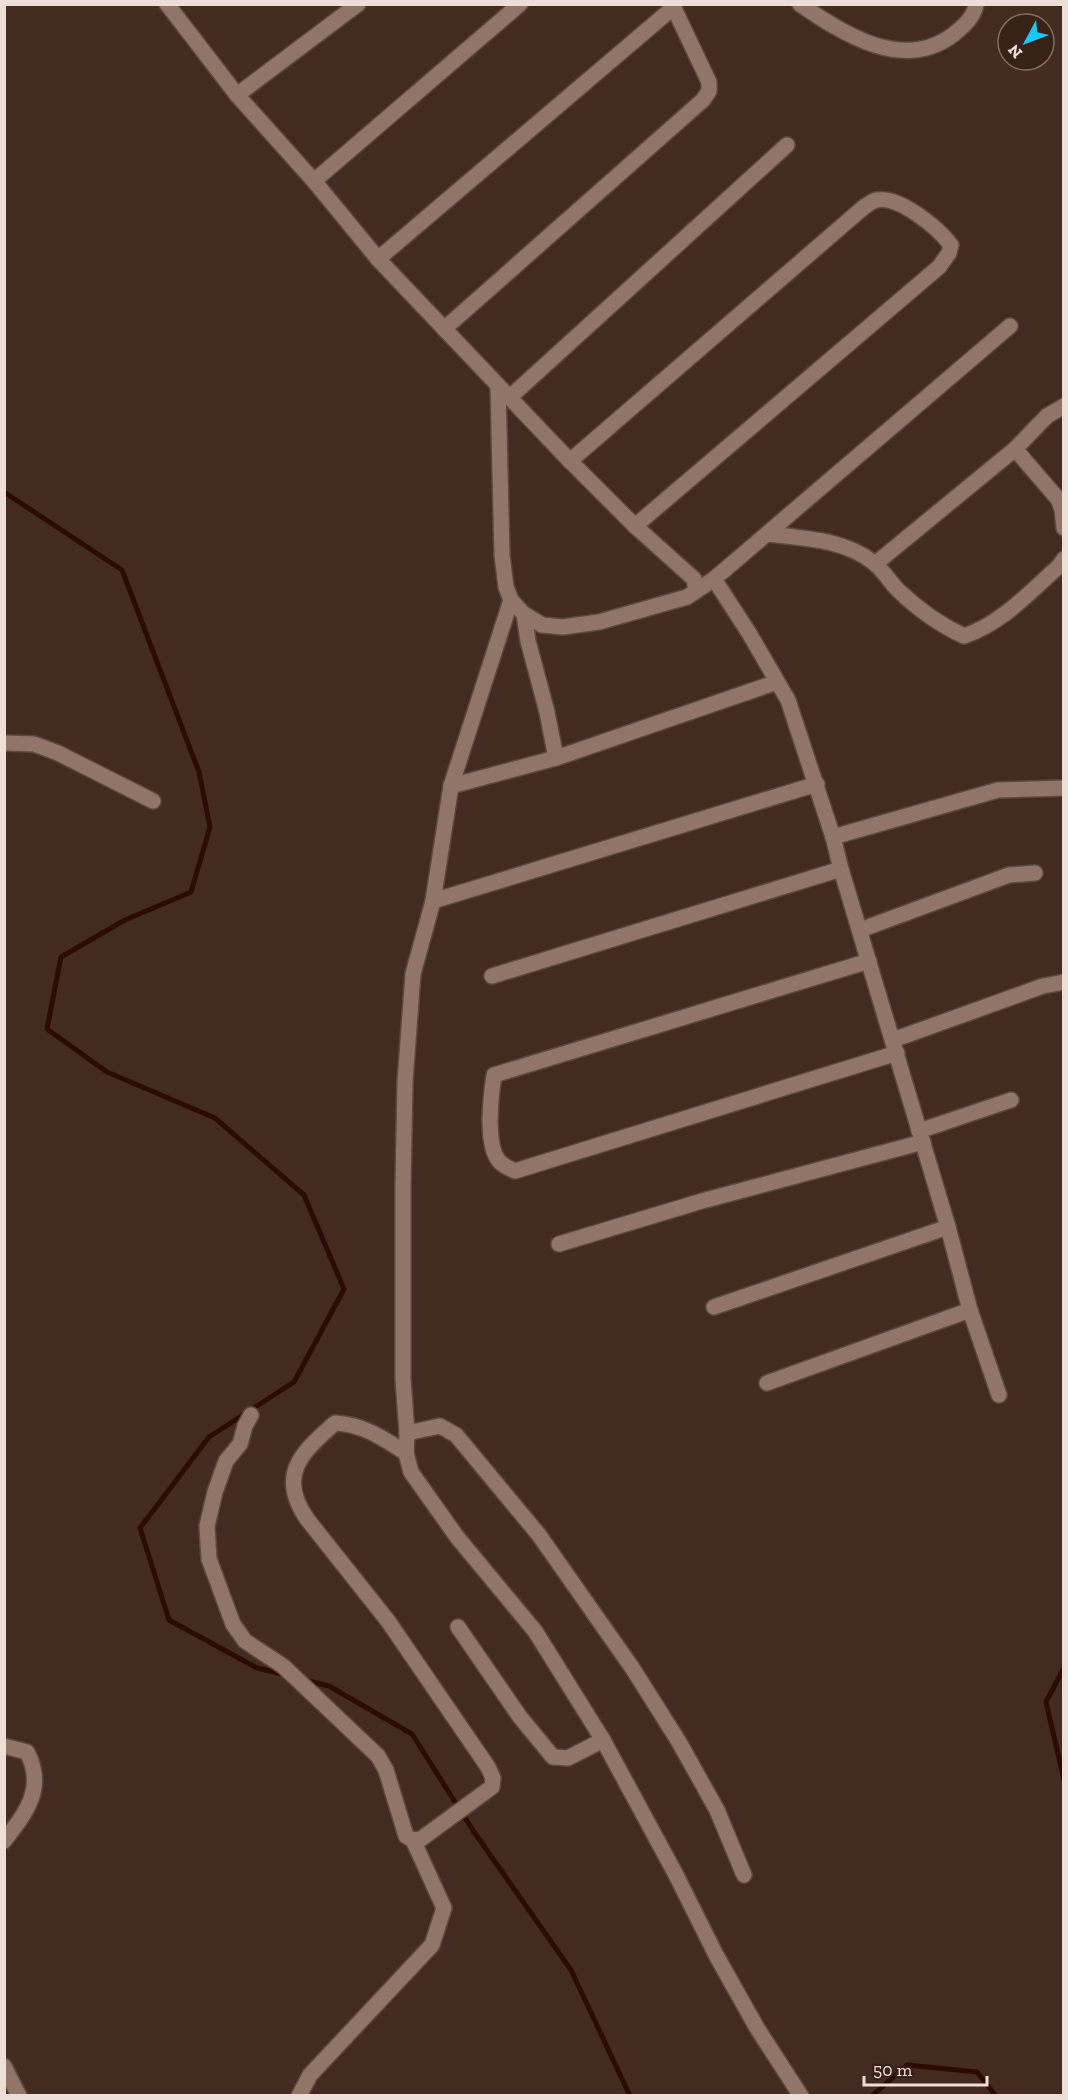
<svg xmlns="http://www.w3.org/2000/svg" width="1068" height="2100" viewBox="0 0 1068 2100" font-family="'Zilla Slab',serif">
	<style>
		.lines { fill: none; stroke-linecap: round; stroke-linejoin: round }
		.stream { stroke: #2c0c00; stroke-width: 5 }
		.minor-casing { stroke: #5b483f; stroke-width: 18 }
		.minor { stroke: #917569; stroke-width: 15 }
	</style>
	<rect width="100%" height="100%" fill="#432b21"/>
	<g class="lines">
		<g class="stream">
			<polyline points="4,492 122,570 199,772 210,827 191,892 125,920 61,957 47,1029 107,1072 215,1118 304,1195 344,1289 294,1382 209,1437 140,1528 169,1620 257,1668 287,1675"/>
			<polyline points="1064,1668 1046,1702 1064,1780"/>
			<polyline points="305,1680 329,1686 412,1734 474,1832 571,1970 630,2096"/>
			<polyline points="872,2096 907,2065 977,2072 996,2096"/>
		</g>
		<defs>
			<g id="minor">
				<polyline points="167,4 237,95 314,181 378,259 570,461 635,526 694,579 696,591"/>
				<path d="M800,4C843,34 904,73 954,34C963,27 975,16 976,4"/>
				<polyline points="237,95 358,4"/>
				<polyline points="314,181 520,4"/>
				<polyline points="378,259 674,7"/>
				<polyline points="444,329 703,100 709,91 709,82 672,4"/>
				<polyline points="498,387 502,555 506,587 511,600 524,614 542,625 563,627 599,622 687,597 714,579 1010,326"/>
				<polyline points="509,398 787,145"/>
				<polyline points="1015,449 1047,416 1064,406"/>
				<path d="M570,461L864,207C868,205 873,200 877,200C900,196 938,228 951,245L949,253L939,267L635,526"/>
				<path d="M767,534C803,538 844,539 874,563C883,570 890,582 899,591C918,609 940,625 964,636C1002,623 1029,593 1059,566L1064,559"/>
				<polyline points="875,564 1015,449 1058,499 1062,509 1064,528"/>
				<polyline points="714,579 749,633 788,700 833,837 841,869 948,1227 970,1310 999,1395"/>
				<polyline points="511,600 451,786 433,901 413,974 405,1082 403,1186 403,1379 407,1433 406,1453 411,1472 457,1537 535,1631 603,1740 675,1873 716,1955 757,2028 801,2096"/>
				<polyline points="524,614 528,641 547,712 556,758"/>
				<polyline points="4,743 34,744 58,753 153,801"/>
				<polyline points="451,786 556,758 777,682"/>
				<polyline points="833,837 998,790 1064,788"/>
				<polyline points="433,901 817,784"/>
				<polyline points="860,930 1009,875 1035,873"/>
				<path d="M869,961L494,1075C491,1095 485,1144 499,1161C503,1166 509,1168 515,1171L897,1053"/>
				<polyline points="492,976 841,869"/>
				<polyline points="893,1040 1043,986 1064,982"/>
				<polyline points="919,1131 1011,1100"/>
				<polyline points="559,1244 702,1201 923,1142"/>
				<polyline points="714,1307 948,1227"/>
				<polyline points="767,1383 970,1310"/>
				<path d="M251,1415L245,1426L240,1444L226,1461L215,1492L207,1526L209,1559L233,1624L245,1641L283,1666L378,1756L386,1770L406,1836L413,1840L421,1839L492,1787L493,1778L488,1767L388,1621L307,1519C277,1475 301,1453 335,1423C362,1424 383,1438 406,1453"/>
				<polyline points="407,1433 440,1426 456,1435 539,1535 633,1669 679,1742 717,1810 744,1875"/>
				<polyline points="458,1627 520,1717 553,1757 568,1758 603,1740"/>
				<path d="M4,1746L27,1752C46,1788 26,1813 4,1841"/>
				<polyline points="4,2066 19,2096"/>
				<polyline points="299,2096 310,2075 432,1945 444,1908 413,1840"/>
			</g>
		</defs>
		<use href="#minor" class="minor-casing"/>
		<use href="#minor" class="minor"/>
	</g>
	<rect width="1068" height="2100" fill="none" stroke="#eeded8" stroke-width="12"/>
	<g transform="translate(1026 42) rotate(229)"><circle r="28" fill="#382117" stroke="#816d64" stroke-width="1.5"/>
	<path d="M0-4.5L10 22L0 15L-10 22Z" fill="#14cafb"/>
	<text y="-9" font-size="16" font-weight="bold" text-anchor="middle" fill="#eeded8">N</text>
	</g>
	<path d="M864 2076v9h123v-9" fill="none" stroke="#eeded8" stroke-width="3"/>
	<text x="873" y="2076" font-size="18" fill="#eeded8" stroke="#382117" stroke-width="4.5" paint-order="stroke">50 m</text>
</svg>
